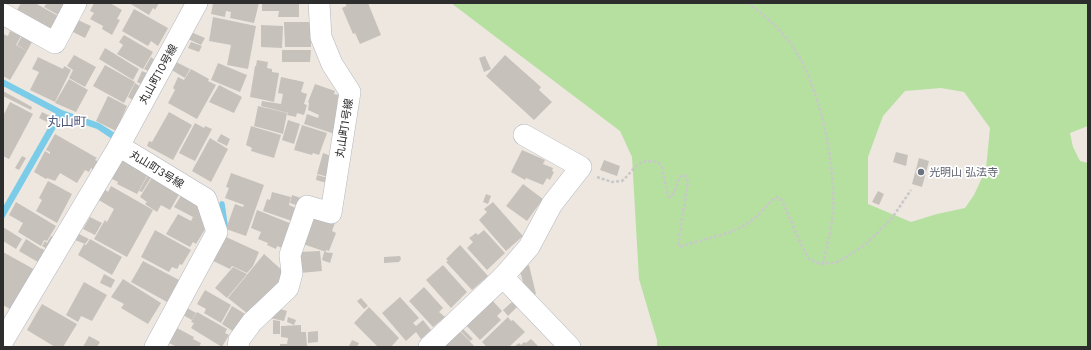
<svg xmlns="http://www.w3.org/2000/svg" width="1091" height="350" viewBox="0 0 1091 350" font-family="Jost,'Noto Sans JP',sans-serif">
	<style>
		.green { fill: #b6e0a0; fill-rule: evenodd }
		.water { fill: #7acce8 }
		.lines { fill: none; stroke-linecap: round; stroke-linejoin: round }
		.stream { stroke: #7acce8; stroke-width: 5.5 }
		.building { fill: #c6c2bb }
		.minor-casing { stroke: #b3b6bf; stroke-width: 22 }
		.path { stroke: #c8c8c8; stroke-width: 2.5; stroke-dasharray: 3 2; stroke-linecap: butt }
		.minor { stroke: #fff; stroke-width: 21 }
		.worship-dot { fill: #6b7280; stroke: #fff; stroke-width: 1.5 }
		.labels { text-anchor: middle; stroke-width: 3.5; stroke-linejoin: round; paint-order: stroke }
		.street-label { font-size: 11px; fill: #2d2d2d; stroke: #fff }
		.worship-label { font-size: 11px; fill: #5b616d; stroke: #fff; text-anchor: start }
		.quarter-label { font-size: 13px; fill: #4f577b; stroke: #fff }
	</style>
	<rect width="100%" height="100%" fill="#ede7e0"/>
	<path class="green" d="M451,3H1088V126L1070,133L1073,147L1080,161L1088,163V347H657V340L639,279L632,157L620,131ZM941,88L964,92L990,128L986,169L974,195L965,208L937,214L911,222L868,204V157L883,116L905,91Z"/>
	<polygon class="water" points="3,79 62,110 99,123 115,133 112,139 97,129 62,117 3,220 3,207 56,114 3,86"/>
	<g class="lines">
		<polyline class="stream" points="222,204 225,225"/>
	</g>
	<g class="building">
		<polygon points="21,3 35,3 60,17 51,33 15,14"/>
		<polygon points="47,3 52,3 56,5 53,3 64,3 62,17 44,7"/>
		<polygon points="94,3 110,3 122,10 117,19 120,20 112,35 102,29 103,26 90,19 94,13 90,11"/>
		<polygon points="129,3 159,3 155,10 153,8 149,15"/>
		<polygon points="213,3 259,3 254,23 230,18 231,12 226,11 225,17 211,14"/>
		<polygon points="262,3 299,3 299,17 278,17 279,11 262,11"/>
		<polygon points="345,3 368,3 381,35 360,44 355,33 353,34 342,8 346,6 348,9"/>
		<polygon points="134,9 168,28 158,46 151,41 148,46 122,31"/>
		<polygon points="213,17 256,26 248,69 227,65 231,45 209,41"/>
		<polygon points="76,19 91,26 85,38 71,31"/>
		<polygon points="284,22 311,22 311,47 285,47"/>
		<polygon points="261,25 283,26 282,48 261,47"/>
		<polygon points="10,31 21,36 16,45 27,51 10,80 3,76 3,34 8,36"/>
		<polygon points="191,32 205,38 201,45 188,39"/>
		<polygon points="23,34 33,40 27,51 17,45"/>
		<polygon points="124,35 153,52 143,69 117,54 123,45 119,42"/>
		<polygon points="191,42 202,46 199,52 188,48"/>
		<polygon points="105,48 139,69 133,80 99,59"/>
		<polygon points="282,50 311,50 310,62 282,62"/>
		<polygon points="74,55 96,67 85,87 69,78 73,70 67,66"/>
		<polygon points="505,55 541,87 539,90 552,102 534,120 486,76"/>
		<polygon points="485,56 491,69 484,72 479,58"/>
		<polygon points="38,57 63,69 64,66 71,70 55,102 30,90 39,72 32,69"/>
		<polygon points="151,57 156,61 150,72 144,69"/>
		<polygon points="257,60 268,62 267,68 272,69 272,72 279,73 274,102 250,97 255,66 256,66"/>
		<polygon points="174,61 190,69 185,78 170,69"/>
		<polygon points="218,63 247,75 240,92 211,80"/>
		<polygon points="105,65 135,82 124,103 93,86"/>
		<polygon points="191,69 209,79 208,81 216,85 197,119 168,103 175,90 173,88 178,77 184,80"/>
		<polygon points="142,71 149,74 143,85 137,82"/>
		<polygon points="281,77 304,82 301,92 307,94 304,104 307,105 304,115 297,113 296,117 287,115 288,113 261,106 262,101 281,104 283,94 278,93"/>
		<polygon points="69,79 88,90 76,112 55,103"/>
		<polygon points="135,83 141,87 134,101 128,97"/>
		<polygon points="315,84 335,91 334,94 339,95 337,102 342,105 335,134 304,124 307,114 318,118 319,115 308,110 309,103 308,102"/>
		<polygon points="219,85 242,97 234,113 209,102"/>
		<polygon points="3,91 32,107 31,110 3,96"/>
		<polygon points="108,96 127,106 116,131 96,121"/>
		<polygon points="10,102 33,114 9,159 3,156 3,116"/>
		<polygon points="258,106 287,113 283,134 254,126"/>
		<polygon points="42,112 50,116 47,122 39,118"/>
		<polygon points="169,112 192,125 173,160 147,146 149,141 152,142"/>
		<polygon points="288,120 300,124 294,144 282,140"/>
		<polygon points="195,123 204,128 205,126 212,129 195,161 179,153"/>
		<polygon points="302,125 327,133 319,155 313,153 312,155 294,150"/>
		<polygon points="251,126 281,135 274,158 251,151 252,148 246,145"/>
		<polygon points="55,134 97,158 95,160 100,162 95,171 91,168 89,172 85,170 77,183 60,173 55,181 47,178 46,179 34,172 45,151 50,154 50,152 46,150"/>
		<polygon points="221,134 230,139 227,146 217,141"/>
		<polygon points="210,138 228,149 211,182 192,171"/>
		<polygon points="522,150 545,160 543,164 553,168 552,171 554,172 550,180 547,178 543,185 526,178 525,180 511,172"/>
		<polygon points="896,152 908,155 906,166 893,162"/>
		<polygon points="323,153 334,157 328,177 317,174"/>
		<polygon points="22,156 26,158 19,170 15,168"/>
		<polygon points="919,158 929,161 922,187 912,184"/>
		<polygon points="122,160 148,174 137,194 117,184 118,182 110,178"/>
		<polygon points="604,160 620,166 617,176 600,170"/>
		<polygon points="231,173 264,185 246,236 226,229 235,204 243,207 244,205 225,198 229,188 226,187"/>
		<polygon points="148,175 152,176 142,192 139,191"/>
		<polygon points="317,175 328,178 327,183 316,180"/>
		<polygon points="153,176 180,193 170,210 161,205 157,212 145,204 147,202 140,197"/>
		<polygon points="48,181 72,194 57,223 36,211 42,200 39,198"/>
		<polygon points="523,184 543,199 527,221 506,206"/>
		<polygon points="111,186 153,210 127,257 94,239 105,220 107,222 114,209 97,199 103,188 108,192"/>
		<polygon points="878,191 884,194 879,205 872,202"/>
		<polygon points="272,192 291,197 289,205 296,208 292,221 263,211 267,199 270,200"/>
		<polygon points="182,194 205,208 207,226 196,244 193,242 190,247 166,234 178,214 191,221 193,217 174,207"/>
		<polygon points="486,194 491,196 488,204 483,202"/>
		<polygon points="292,195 304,199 301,207 290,203"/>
		<polygon points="16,202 56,226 47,241 44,240 41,246 18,232 23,223 9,215"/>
		<polygon points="493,202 523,236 506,251 479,220 487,212 484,209"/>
		<polygon points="257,210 292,224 282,248 277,246 276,249 267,245 268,243 258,239 261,232 251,228"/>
		<polygon points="314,213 336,220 332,231 336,233 329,251 326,250 326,252 303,244"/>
		<polygon points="90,217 102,223 95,235 83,229"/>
		<polygon points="3,227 22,239 16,249 3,241"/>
		<polygon points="155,230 191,250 182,265 180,264 177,269 172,267 169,272 141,257"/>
		<polygon points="484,230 505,253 487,270 467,248 473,242 469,238 476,233 478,235"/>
		<polygon points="79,234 89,239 85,244 75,240"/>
		<polygon points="51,236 58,238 51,251 42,246 45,241 47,243"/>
		<polygon points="224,236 259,252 253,266 247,273 232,266 230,269 211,260"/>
		<polygon points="26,239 40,248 40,249 41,248 49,253 43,265 19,251"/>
		<polygon points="90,239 122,257 112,275 78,255 84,244 86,245"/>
		<polygon points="460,245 488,276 472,290 446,262 448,261 446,259"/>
		<polygon points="320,251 322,271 300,273 298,252"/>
		<polygon points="3,252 37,271 15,312 3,305"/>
		<polygon points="324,252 333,253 330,263 322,260"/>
		<polygon points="264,254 284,272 284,276 260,303 248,314 228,298"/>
		<polygon points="400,256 401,259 399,262 384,263 384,257"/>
		<polygon points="143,261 179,280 167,302 131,282"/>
		<polygon points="443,265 467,292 451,308 426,280"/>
		<polygon points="529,265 536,294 531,295 524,286 520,271 524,270 524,267"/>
		<polygon points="233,267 247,274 227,298 215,288"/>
		<polygon points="104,274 115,280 111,288 100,283"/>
		<polygon points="123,279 161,303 148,324 121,308 124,304 111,297"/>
		<polygon points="84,282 107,295 92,321 81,316 78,322 66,315"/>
		<polygon points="424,287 443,308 439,312 445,317 433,327 409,301"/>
		<polygon points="205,290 231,305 221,323 204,313 206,309 197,304"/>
		<polygon points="400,297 419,318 413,323 416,326 423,320 431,330 421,339 416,332 406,341 382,313"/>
		<polygon points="361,298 368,306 364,309 357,301"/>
		<polygon points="491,299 502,311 497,316 501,320 480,340 465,324"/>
		<polygon points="512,302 517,307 508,316 503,310"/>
		<polygon points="42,304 77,324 63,347 55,347 27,330"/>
		<polygon points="232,306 247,315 234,332 222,324"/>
		<polygon points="273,307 287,311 284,321 270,318"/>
		<polygon points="369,307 399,338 391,347 378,347 354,323"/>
		<polygon points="187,308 196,313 192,320 183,315"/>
		<polygon points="197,312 227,329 225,333 229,335 222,347 191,328 194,323 191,322"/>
		<polygon points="288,317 296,320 294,325 287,322"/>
		<polygon points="508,317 511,321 513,320 525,332 509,347 487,347 482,342"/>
		<polygon points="273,320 280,321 280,334 273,334"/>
		<polygon points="301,325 301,332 306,332 307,347 280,347 280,344 287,344 288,338 281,337 281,326"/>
		<polygon points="175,327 194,337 193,339 201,343 199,347 177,347 167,342"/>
		<polygon points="462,328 473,339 470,341 460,330"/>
		<polygon points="458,329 475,347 440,347"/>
		<polygon points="318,331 318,342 308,343 308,332"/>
		<polygon points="89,336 100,342 97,347 83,347"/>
		<polygon points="531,339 539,347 514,347 519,343 521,345 524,342 526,343"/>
		<polygon points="352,340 359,343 357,347 349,346"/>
	</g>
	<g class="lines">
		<defs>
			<g id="minor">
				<polyline points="3,14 55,43 76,3"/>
				<polyline points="119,146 197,3"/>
				<polyline points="503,277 529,247 552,204 581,167 524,135"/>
				<polyline points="3,341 119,146 206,199 217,232 155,347"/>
				<polyline points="238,347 239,340 252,322 288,288 292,273 290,255 307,206 331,213 350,92 332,64 321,37 319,3"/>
				<polyline points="429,347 503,277 570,347"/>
			</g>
		</defs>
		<use href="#minor" class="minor-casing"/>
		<g class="path">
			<path d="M748,3C764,15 780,29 792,45C820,87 835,160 833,209C832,228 827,245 823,263"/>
			<path d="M597,177L612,182L622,181C636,169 637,156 659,163L662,168L668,196L670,197L674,193L679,177L682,176H686L688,182L678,243L680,247C704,238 730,236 751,221C761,214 767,204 776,197L782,200L800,242L809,259L820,264L833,263L840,261L866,244L892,218L911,190"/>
		</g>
		<use href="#minor" class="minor"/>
	</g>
	<circle class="worship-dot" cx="921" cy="172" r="4"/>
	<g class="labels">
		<g class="street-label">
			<text transform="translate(158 74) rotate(-61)" y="4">丸山町10号線</text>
			<text transform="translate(344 128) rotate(-81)" y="4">丸山町1号線</text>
			<text transform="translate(157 169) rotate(32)" y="4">丸山町3号線</text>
		</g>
		<g class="worship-label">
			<text x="929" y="176">光明山 弘法寺</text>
		</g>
		<g class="quarter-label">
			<text x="67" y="126">丸山町</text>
		</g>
	</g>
	<rect width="1091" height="350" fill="none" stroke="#2d2d2d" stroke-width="8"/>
</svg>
